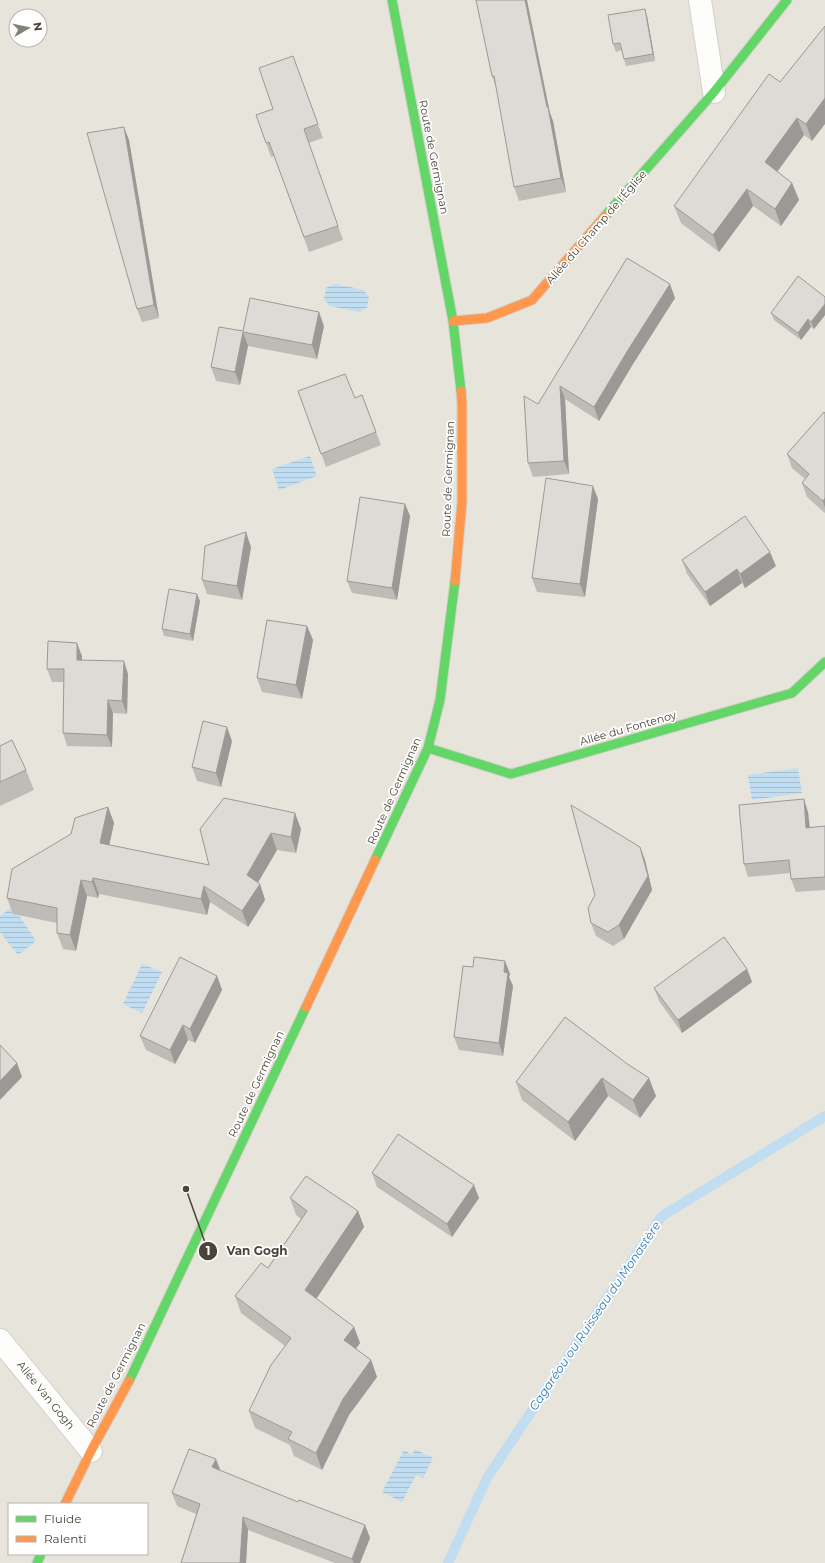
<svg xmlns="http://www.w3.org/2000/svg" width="825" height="1563" viewBox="0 0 825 1563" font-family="Montserrat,sans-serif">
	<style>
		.residential { fill: #e7e4dc; fill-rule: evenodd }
		.water { fill: url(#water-rules) }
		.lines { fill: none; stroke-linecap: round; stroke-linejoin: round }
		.stream { stroke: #c0ddf1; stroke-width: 10 }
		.street-casing { stroke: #d2d0cb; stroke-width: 24 }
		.fast-casing { stroke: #d3cfc5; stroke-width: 11 }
		.slow-casing { stroke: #d3cfc5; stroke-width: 11 }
		.street { stroke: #fdfdfc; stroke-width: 22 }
		.fast { stroke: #63d668; stroke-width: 9 }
		.slow { stroke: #ff974d; stroke-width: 9 }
		.wall { fill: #bfbcb8 }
		.shaded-wall { fill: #9b9996 }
		.building { fill: #dedbd6; stroke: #9b9996 }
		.labels { text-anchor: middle; stroke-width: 3.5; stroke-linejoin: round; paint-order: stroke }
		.street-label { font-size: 11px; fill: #4b4439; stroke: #fff }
		.water-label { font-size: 12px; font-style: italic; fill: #2e7ab2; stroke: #fff }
		.leader { fill: none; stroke: #4b4439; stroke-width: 1.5 }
		.callout-dot { fill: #4b4439; stroke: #fff; stroke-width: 1.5 }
		.mark-label { font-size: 12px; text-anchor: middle; font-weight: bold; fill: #fff }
		.callout-label { font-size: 12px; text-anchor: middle; font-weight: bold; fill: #4b4439; stroke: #fff; stroke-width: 3.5; stroke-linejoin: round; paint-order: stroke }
	</style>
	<defs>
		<pattern id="water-rules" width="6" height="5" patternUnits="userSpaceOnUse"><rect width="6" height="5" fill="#c0ddf1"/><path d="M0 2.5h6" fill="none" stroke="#a6bfcf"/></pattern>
	</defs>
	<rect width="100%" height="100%" fill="#f4f2ee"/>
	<path class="residential" d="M0,0H825V1563H0ZM16,16H40V40H16ZM9,1504H147V1554H9Z"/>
	<g class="water">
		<polygon points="335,284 364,290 369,297 367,308 359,312 330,306 324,299 326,288"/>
		<polygon points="310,456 317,476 279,490 272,469"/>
		<polygon points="798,768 802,793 752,800 748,775"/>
		<polygon points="13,906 36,941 18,955 0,932 0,916"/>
		<polygon points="142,964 162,972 142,1013 123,1004"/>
		<polygon points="415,1449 433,1458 423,1478 416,1475 402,1502 382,1492 404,1450 412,1455"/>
	</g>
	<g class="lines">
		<polyline class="stream" points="448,1563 487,1478 662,1216 825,1116"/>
		<defs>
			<g id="street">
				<polyline points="700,0 714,92"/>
				<polyline points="0,1340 91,1451"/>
			</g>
			<g id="fast">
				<polyline points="392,0 453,321 461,391"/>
				<polyline points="605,216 714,92 787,0"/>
				<polyline points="428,748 511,774 792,693 825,662"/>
				<polyline points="375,860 428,748 440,700 455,581"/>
				<polyline points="129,1381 306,1007"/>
				<polyline points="37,1563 41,1554"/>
			</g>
			<g id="slow">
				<polyline points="453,321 487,318 532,300 605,216"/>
				<polyline points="455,581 462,502 462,404 461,391"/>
				<polyline points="306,1007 375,860"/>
				<polyline points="65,1504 91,1451 129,1381"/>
			</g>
		</defs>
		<use href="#street" class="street-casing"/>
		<use href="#fast" class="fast-casing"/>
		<use href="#slow" class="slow-casing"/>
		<use href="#street" class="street"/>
		<use href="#fast" class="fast"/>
		<use href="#slow" class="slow"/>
	</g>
	<g class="wall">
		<polygon points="476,0 550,113 553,121 566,192 519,201 514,187 497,90 492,76"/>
		<polygon points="647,16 655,61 626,66 624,59 622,50 616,52 613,44"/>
		<polygon points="825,26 812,141 804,135 777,171 792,183 799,200 781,226 753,206 719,252 681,223 674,206 780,82"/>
		<polygon points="293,56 323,138 309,143 343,240 309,252 274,156 271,157 256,115 273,109"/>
		<polygon points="129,140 159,318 142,322 137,309"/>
		<polygon points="627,258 675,298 633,364 599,421 565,399 569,474 533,477 528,463 538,404"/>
		<polygon points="825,297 825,315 814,329 811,327 801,340 774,320 771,313"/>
		<polygon points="324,326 317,359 248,346 240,385 216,381 211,367 243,331"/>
		<polygon points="298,391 355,398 362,395 381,445 326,467"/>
		<polygon points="825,413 825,513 807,497 802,483 805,479 792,468 787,454"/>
		<polygon points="598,499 585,597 537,592 532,578"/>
		<polygon points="405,504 410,516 397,600 352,593 347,581"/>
		<polygon points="251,547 242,600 207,594 202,580"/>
		<polygon points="682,560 776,566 745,588 742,583 710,606 687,574"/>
		<polygon points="200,601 193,641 164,636 162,629"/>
		<polygon points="307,626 313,640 302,699 262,692 257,678"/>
		<polygon points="82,656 82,660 128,674 127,714 113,713 112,747 67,746 63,733 64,682 52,682 47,669"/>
		<polygon points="232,741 221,787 197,781 192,767"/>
		<polygon points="0,746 26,770 34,790 0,806"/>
		<polygon points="108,807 114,823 109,845 209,865 200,829 301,829 296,853 277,850 258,882 260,884 265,900 248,927 210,902 207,915 99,894 98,898 87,896 76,951 63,949 57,933 57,923 13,914 7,898 71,834"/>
		<polygon points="808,812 810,828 825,826 825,890 796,892 791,879 791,873 748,877 744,864"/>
		<polygon points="640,847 645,860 652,890 624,939 613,946 596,936 591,923"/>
		<polygon points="505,961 510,974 509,977 513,986 503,1056 459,1050 454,1037 473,967"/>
		<polygon points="747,969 752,982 682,1033 659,1001 654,988"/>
		<polygon points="217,976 222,990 195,1043 188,1040 175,1064 146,1050 140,1036"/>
		<polygon points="626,1063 656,1096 640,1118 608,1096 575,1141 522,1100 516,1082"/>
		<polygon points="372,1173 479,1198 452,1237 377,1187"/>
		<polygon points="290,1198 358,1211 364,1227 316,1299 354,1327 360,1343 356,1349 371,1360 377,1377 349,1415 322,1470 294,1456 290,1445 255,1428 249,1411 285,1346 241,1313 235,1296 268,1268 301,1219 296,1215"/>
		<polygon points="220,1471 298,1502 365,1525 370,1538 360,1563 335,1563 248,1530 246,1563 181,1563 196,1514 177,1506 172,1493"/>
	</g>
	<g class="shaded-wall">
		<polygon points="525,0 527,0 550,113 553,121 566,192 561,178"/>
		<polygon points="645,9 647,16 655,61 653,54"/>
		<polygon points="825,98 825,124 812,141 806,124"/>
		<polygon points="797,118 804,135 772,179 765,162"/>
		<polygon points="124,127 129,140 159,318 154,305"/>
		<polygon points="792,183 799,200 781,226 775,209"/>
		<polygon points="747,189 753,206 719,252 713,235"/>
		<polygon points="670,284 675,298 633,364 599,421 594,407 628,350"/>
		<polygon points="825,304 825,315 814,329 811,322"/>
		<polygon points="319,312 324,326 317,359 312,345"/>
		<polygon points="808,319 811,327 801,340 798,333"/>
		<polygon points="243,332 248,346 240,385 235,372"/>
		<polygon points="560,386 565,399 569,474 564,461"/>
		<polygon points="593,486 598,499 585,597 580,584"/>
		<polygon points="825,498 825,508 823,501"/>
		<polygon points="405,504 410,516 397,600 392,588"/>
		<polygon points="246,532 251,547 242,600 237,586"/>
		<polygon points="770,552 776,566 745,588 740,574"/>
		<polygon points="737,569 742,583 710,606 705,592"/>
		<polygon points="197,594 200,601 193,641 190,634"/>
		<polygon points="307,626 313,640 302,699 296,685"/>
		<polygon points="77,643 82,656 81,672 77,660"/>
		<polygon points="124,661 128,674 127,714 122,701"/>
		<polygon points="108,700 113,713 112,747 107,735"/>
		<polygon points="227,727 232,741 221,787 216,773"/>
		<polygon points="804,799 808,812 811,841 806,828"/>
		<polygon points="108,807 114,823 106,860 100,843"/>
		<polygon points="295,813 301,829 296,853 291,837"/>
		<polygon points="271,833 277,850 253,891 247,875"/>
		<polygon points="640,847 645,860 652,890 624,939 619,925"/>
		<polygon points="93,878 99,894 98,898 92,882"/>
		<polygon points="81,880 87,896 76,951 70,935"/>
		<polygon points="260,884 265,900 248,927 242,911"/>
		<polygon points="204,886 210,902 207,915 201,899"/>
		<polygon points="505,961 510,974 509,977 513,986 503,1056 499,1043"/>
		<polygon points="747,969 752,982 682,1033 678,1020"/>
		<polygon points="217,976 222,990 195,1043 190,1029"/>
		<polygon points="183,1025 188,1040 175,1064 170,1050"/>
		<polygon points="17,1063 22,1077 0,1100 0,1081"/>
		<polygon points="602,1078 608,1096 575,1141 568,1122"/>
		<polygon points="649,1078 656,1096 640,1118 633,1100"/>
		<polygon points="474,1185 479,1198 452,1237 447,1224"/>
		<polygon points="358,1211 364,1227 311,1307 305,1290"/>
		<polygon points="354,1327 360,1343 350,1357 344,1340"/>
		<polygon points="371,1360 377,1377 349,1415 322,1470 316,1453 343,1399"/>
		<polygon points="216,1459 221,1472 212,1467"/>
		<polygon points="243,1517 248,1530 246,1563 240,1563"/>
		<polygon points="365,1525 370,1538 360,1563 354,1563 352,1559"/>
	</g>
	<g class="building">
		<polygon points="476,0 525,0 547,107 548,107 561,178 514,187 494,76 492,76"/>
		<polygon points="645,9 653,54 624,59 620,43 613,44 608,15"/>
		<polygon points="825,26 825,98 806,124 797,118 765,162 792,183 775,209 747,189 713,235 674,206 769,74 780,82"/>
		<polygon points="293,56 318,124 304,129 338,226 304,237 269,142 266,143 256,115 273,109 259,68"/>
		<polygon points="124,127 154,305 137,309 87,133"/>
		<polygon points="627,258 670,284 628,350 594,407 560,386 564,461 528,463 524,396 538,404"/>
		<polygon points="798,276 825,297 825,304 811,322 808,319 798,333 771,313"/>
		<polygon points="250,298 319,312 312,345 243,332 235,372 211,367 219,327 243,331"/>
		<polygon points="345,374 355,398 362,395 376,432 321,454 298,391"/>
		<polygon points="824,412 825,413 825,498 823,501 802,483 809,474 787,454"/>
		<polygon points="546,478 593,486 580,584 532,578"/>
		<polygon points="360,497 405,504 392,588 347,581"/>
		<polygon points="745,516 770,552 740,574 737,569 705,592 682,560"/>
		<polygon points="246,532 237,586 202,580 205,546"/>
		<polygon points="169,589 197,594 190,634 162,629"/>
		<polygon points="267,620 307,626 296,685 257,678"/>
		<polygon points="48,641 77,643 77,660 124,661 122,701 108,700 107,735 63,733 64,669 47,669"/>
		<polygon points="203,721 227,727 216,773 192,767"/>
		<polygon points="12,740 26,770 0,782 0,746"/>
		<polygon points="224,798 295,813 291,837 271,833 247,875 260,884 242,911 204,886 201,899 93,878 92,882 81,880 70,935 57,933 57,908 7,898 12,869 71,834 75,818 108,807 100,843 209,865 200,829"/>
		<polygon points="804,799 806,828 825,826 825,877 791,879 789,860 744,864 739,805"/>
		<polygon points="571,805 640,847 648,876 619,925 608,932 591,923 588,908 595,895"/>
		<polygon points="724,937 747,969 678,1020 654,988"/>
		<polygon points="180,957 217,976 190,1029 183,1025 170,1050 140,1036"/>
		<polygon points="474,957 505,961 504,972 508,973 499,1043 454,1037 463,966 473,967"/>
		<polygon points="565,1017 626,1063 649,1078 633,1100 602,1078 568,1122 516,1082"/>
		<polygon points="0,1045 17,1063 0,1081"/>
		<polygon points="398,1134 474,1185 447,1224 372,1173"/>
		<polygon points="306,1176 358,1211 305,1290 354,1327 344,1340 371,1360 343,1399 316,1453 288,1439 292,1432 249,1411 271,1365 291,1338 235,1296 261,1263 268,1268 307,1211 290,1198"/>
		<polygon points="189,1449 216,1459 212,1467 298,1502 299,1500 365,1525 352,1559 243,1517 240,1563 181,1563 200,1504 172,1493"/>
	</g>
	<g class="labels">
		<g class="street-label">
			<text transform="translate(434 157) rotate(79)" y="4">Route de Germignan</text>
			<text transform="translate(596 227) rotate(-49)" y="4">Allée du Champ de l'Église</text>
			<text transform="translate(448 479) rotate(-88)" y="4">Route de Germignan</text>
			<text transform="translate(628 728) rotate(-16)" y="4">Allée du Fontenoy</text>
			<text transform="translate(394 791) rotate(-66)" y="4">Route de Germignan</text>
			<text transform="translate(256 1084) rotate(-65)" y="4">Route de Germignan</text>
			<text transform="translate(116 1375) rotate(-63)" y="4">Route de Germignan</text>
			<text transform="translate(46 1395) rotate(51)" y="4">Allée Van Gogh</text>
		</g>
		<g class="water-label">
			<text transform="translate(595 1316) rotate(-56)" y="4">Cagaréou ou Ruisseau du Monastère</text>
		</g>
	</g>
	<path class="leader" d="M186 1189L208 1251"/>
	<g class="callout-dot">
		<circle cx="186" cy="1189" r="4"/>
		<circle cx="208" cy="1251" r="10"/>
	</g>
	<g class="mark-label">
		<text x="208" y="1255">1</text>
	</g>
	<g class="callout-label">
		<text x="257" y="1255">Van Gogh</text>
	</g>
	<rect x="8" y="1503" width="140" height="52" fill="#ffffff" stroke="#b7b4b0"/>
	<rect x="16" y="1516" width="20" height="6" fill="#63d668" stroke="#b7b4b0"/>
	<text x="44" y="1523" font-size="12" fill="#4b4439">Fluide</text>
	<rect x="16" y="1536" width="20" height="6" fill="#ff974d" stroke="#b7b4b0"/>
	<text x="44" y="1543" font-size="12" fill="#4b4439">Ralenti</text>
	<g transform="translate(28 28) rotate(81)"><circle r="19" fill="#ffffff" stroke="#b7b4b0"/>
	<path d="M0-3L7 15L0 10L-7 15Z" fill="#868178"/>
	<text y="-6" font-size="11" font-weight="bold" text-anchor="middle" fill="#4b4439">N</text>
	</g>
</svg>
